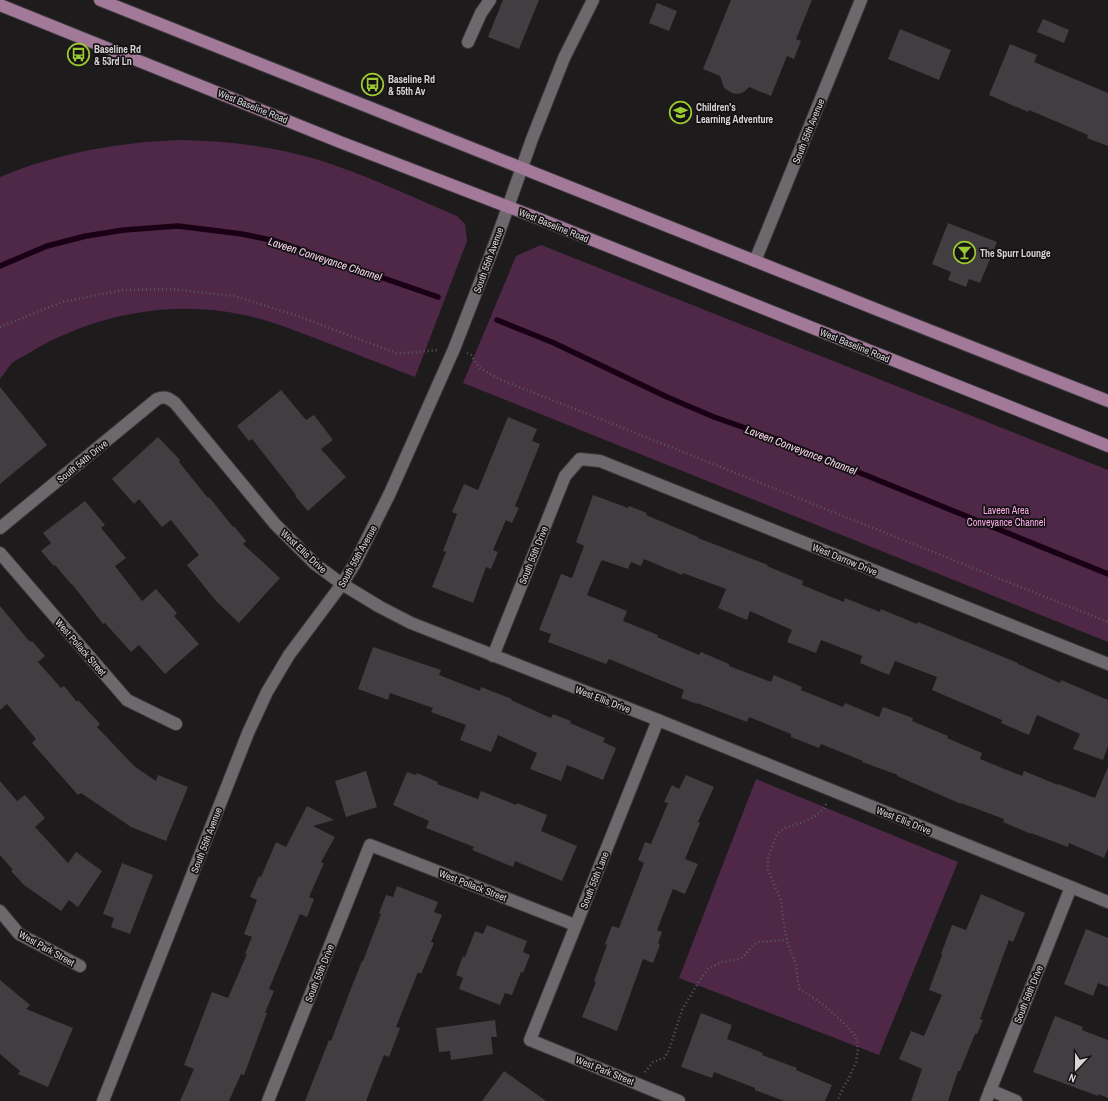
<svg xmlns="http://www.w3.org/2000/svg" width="1108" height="1101" viewBox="0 0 1108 1101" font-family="'Archivo Narrow',sans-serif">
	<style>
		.green { fill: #4e2846 }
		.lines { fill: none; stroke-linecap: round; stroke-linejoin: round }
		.stream { stroke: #1a0015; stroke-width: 5.5 }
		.building { fill: #413d40 }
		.minor-casing { stroke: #3a383a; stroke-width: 14 }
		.major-casing { stroke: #3a383a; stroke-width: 14 }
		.path { stroke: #5c595b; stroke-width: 2.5; stroke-dasharray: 1 3; stroke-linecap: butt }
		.minor { stroke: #6c686b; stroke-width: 12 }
		.major { stroke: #a27999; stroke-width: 12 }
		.labels { text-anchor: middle; stroke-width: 3.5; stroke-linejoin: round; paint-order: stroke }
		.poi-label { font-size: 10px; font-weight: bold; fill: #d8d5d7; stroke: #151214; text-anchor: start }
		.street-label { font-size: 10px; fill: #d8d5d7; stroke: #151214 }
		.park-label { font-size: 10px; fill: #feadeb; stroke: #151214 }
		.water-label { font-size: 11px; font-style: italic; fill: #f8d7ef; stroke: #151214 }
	</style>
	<rect width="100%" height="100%" fill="#1e1b1d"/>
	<g class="green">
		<path d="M181,140C227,141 272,146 316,159C364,174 410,196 457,216L465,224L467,241L415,377C385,365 355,354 325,342C298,332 272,321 244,315C189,303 130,309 78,329C59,336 41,345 24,356C19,358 14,361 11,364C7,369 4,374 0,379V177C58,153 118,142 181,140Z"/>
		<polygon points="541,245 1108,470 1108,642 463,383 516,256"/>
		<polygon points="756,779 958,862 879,1055 679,978"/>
	</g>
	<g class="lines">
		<g class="stream">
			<polyline points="0,266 47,246 86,236 124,230 178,226 242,234 276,241 438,297"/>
			<polyline points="497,320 554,343 667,397 714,417 782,441 1108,574"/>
		</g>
	</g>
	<g class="building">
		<polygon points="503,0 539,0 519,49 488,37"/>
		<polygon points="731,0 812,0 796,39 801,41 794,59 787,56 771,96 749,87 744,92 738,94 732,93 724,88 720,76 703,69"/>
		<polygon points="657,3 677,11 669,31 649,23"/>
		<polygon points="1043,19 1069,30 1064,43 1037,32"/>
		<polygon points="900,29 951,50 939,80 888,59"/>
		<polygon points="1010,44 1037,55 1034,62 1108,93 1108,146 1087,138 1088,135 1029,110 1028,112 989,95"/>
		<polygon points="948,223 997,242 980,283 969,279 966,287 948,280 951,272 932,264"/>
		<polygon points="0,387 47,445 0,484"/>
		<polygon points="281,390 306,420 314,415 333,440 321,449 346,477 308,511 295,496 296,495 252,439 249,441 237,426"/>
		<polygon points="508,417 537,429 532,441 540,444 515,506 519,508 512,523 506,520 493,550 498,552 491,569 486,567 473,603 432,587 446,552 443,551 457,514 452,512 464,484 478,490"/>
		<polygon points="158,437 180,460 179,462 208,498 209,497 233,527 234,526 246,541 243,544 280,578 239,623 216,601 187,565 199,555 171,520 162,527 139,499 134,504 112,479"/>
		<polygon points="593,495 628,508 629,506 647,513 646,515 698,537 698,538 768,565 767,566 803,581 802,585 844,602 845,598 880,612 881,609 917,624 918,622 1018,663 1018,664 1060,683 1061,680 1108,700 1108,746 1103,760 1073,749 1080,734 1037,715 1029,735 1001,723 1002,720 932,690 937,677 895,661 889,675 860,663 862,656 821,640 816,653 787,642 792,630 750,611 747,620 718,608 726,589 683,573 682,575 644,559 641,566 631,562 628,569 602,560 602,562 601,561 587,595 627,611 623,621 658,635 657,637 699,655 701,652 729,664 729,666 771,682 774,675 802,687 801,690 843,707 845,703 879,717 883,707 913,718 912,721 948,736 947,738 982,753 980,759 1022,776 1024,771 1058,785 1058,784 1095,798 1108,767 1108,848 1104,858 1069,843 1068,847 1031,833 1031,834 1003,822 1004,819 961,803 961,804 897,776 898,775 862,762 863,761 821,744 819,748 791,737 791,734 749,717 747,722 697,703 697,704 681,698 684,690 609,659 606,664 548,642 551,634 539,630 561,574 572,578 584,546 576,542"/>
		<polygon points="85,501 105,525 101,528 126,558 115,566 142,601 156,589 177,613 174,616 199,644 165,674 139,645 131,652 105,623 103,624 72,584 71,584 55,565 54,566 41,551 51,543 43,533"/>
		<polygon points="0,606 30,642 32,641 45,656 38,662 61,688 64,686 77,702 78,700 100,724 97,727 134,766 156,781 158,775 188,787 166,841 131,827 81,793 78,795 32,743 36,739 7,704 0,710"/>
		<polygon points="373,647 441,670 439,675 480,691 481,687 512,699 511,700 551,718 553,714 571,721 570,723 605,738 603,742 616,748 603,780 567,765 561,781 530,769 537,753 498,735 491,752 460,740 466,725 431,712 433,708 390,693 388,700 358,689"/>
		<polygon points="366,771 377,807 346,817 335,781"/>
		<polygon points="407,772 416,775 417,773 438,782 437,784 478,799 481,791 516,805 517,803 547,815 541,831 577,846 562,881 515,861 513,867 472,850 474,847 426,828 429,821 393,805"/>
		<polygon points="686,775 714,787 698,822 700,823 685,859 698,864 685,894 673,889 657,930 662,932 658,943 660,945 653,963 643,959 617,1031 582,1017 596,982 594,981 607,945 605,944 612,926 619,928 644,863 638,860 645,842 651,844 668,803 664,802 672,785 679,789"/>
		<polygon points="0,781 17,801 25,795 45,818 35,827 68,863 76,852 102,871 78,907 69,900 61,911 24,885 11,871 13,870 0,855"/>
		<polygon points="307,806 334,820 313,826 335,837 321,862 324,863 309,897 314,899 307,917 300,914 269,989 274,991 265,1013 267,1013 244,1075 241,1074 229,1101 180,1101 194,1069 184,1065 212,992 228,998 247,954 245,954 252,937 244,934 257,900 250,897 259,876 261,877 276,842 286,847"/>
		<polygon points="122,863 153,875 130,934 111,927 114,918 103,914"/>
		<polygon points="397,886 438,902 434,912 442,915 431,942 434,943 421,974 418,972 396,1027 400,1028 389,1057 384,1055 366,1101 305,1101 329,1040 331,1041 350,991 362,961 363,961 381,914 379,913 386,895 393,897"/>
		<polygon points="981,894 1025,913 1013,942 1009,940 980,1019 983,1020 977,1034 975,1034 960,1071 958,1071 948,1101 911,1101 922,1069 899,1059 911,1031 924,1036 942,995 929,990 942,955 941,954 952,925 966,930"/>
		<polygon points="487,925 527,941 523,952 530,955 523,973 521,972 512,995 505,993 500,1005 459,989 463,978 456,975 463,956 465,957 475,931 483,934"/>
		<polygon points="1086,929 1108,938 1108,987 1098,983 1093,996 1064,984"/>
		<polygon points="0,980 30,1005 26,1009 73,1028 48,1087 18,1074 20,1071 0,1054"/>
		<polygon points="701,1013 732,1025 727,1039 763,1053 762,1055 797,1068 796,1070 832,1085 825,1101 784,1101 755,1090 755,1088 714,1072 712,1078 681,1067"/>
		<polygon points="1055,1016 1083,1027 1082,1030 1108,1040 1108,1098 1098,1094 1098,1096 1033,1072"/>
		<polygon points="495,1020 497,1037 491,1037 493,1054 451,1060 450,1051 439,1052 436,1028"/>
		<polygon points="504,1071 546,1101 482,1101"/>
	</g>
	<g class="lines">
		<defs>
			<g id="minor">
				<polyline points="468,42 481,13 490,0"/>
				<polyline points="755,261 861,0"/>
				<path d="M0,528L157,399C165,396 169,398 175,403L275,524L315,564L342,584L380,607L411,623L658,720L1108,902"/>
				<polyline points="0,553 127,700 176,724"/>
				<polyline points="493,656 565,476 580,459 600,461 1108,664"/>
				<polyline points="658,720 530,1040 679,1101"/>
				<polyline points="0,911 19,934 80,966"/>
				<polyline points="990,1090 1016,1101"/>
				<polyline points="103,1101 248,733 267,692 289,655 342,584 354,565 390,493 454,349 475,295 497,238 532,139 564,58 593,0"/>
				<polyline points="268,1101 370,845 575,925"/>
				<polyline points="986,1101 1071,887"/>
			</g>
			<g id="major">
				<polyline points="100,0 883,312 1108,401"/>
				<polyline points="0,5 340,142 540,219 1108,446"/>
			</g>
		</defs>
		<use href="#minor" class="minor-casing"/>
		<use href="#major" class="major-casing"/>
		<g class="path">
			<polyline points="0,327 62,302 123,290 171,289 234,296 295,315 396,353 407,353 437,350"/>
			<polyline points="467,353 471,355 480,368 501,380 623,428 1108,622"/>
			<polyline points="826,804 824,808 814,817 803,822 785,828 777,834 768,858 768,870 781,900 784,925 788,945 796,964 798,983 800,989 825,1006 846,1025 856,1037 858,1049 856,1062 848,1080 844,1086 837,1101"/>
			<polyline points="645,1072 653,1062 664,1058 669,1050 682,1010 700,980 708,969 722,962 740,959 746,954 753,945 759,942 787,940"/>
		</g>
		<use href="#minor" class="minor"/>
		<use href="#major" class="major"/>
	</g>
	<defs>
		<symbol id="bus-ring" viewBox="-11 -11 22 22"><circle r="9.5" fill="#151214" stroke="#9cca31" stroke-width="1.5"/><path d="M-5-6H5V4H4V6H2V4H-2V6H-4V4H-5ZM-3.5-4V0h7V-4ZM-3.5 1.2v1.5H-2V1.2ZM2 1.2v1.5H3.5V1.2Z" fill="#9cca31"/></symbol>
		<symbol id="school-ring" viewBox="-11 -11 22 22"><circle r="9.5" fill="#151214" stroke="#9cca31" stroke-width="1.5"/><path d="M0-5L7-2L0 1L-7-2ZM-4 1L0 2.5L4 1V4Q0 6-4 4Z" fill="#9cca31"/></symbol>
		<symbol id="bar-ring" viewBox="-11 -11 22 22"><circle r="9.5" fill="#151214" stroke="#9cca31" stroke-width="1.5"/><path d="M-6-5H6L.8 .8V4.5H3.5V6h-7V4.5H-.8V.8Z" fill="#9cca31"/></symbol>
	</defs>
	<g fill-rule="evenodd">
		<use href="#bus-ring" x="66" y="42" width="25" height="25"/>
		<use href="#bus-ring" x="360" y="72" width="25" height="25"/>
		<use href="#school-ring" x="668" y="100" width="25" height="25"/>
		<use href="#bar-ring" x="952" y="240" width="25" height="25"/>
	</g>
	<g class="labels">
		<g class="poi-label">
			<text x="94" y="53">Baseline Rd<tspan x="94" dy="12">&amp; 53rd Ln</tspan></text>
			<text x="388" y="83">Baseline Rd<tspan x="388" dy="12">&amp; 55th Av</tspan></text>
			<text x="696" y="111">Children's<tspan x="696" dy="12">Learning Adventure</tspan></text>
			<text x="980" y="257">The Spurr Lounge</text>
		</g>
		<g class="street-label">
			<text transform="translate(253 106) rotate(22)" y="4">West Baseline Road</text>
			<text transform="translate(808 131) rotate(-68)" y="4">South 55th Avenue</text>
			<text transform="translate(554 225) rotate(22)" y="4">West Baseline Road</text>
			<text transform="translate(488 260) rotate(-70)" y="4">South 55th Avenue</text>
			<text transform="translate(855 345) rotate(22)" y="4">West Baseline Road</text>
			<text transform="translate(82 461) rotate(-39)" y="4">South 54th Drive</text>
			<text transform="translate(304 551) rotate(43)" y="4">West Ellis Drive</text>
			<text transform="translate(533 555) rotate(-68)" y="4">South 55th Drive</text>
			<text transform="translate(357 556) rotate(-61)" y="4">South 55th Avenue</text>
			<text transform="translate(845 559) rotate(22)" y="4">West Darrow Drive</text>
			<text transform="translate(81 647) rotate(49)" y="4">West Pollack Street</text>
			<text transform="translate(603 699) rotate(21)" y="4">West Ellis Drive</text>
			<text transform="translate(904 820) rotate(22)" y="4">West Ellis Drive</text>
			<text transform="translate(206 840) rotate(-69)" y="4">South 55th Avenue</text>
			<text transform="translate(594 880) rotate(-68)" y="4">South 55th Lane</text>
			<text transform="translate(473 885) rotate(21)" y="4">West Pollack Street</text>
			<text transform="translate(47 948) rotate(29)" y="4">West Park Street</text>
			<text transform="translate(319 973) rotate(-68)" y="4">South 55th Drive</text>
			<text transform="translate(1028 994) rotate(-68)" y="4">South 56th Drive</text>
			<text transform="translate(605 1070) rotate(22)" y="4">West Park Street</text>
		</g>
		<g class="park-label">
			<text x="1006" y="514">Laveen Area<tspan x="1006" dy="12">Conveyance Channel</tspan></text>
		</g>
		<g class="water-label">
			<text transform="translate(325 259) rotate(18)" y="4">Laveen Conveyance Channel</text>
			<text transform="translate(801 450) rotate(21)" y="4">Laveen Conveyance Channel</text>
		</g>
	</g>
	<g transform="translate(1076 1069) rotate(202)" stroke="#151214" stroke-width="3" paint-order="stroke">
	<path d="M0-3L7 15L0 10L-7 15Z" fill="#d8d5d7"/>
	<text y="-6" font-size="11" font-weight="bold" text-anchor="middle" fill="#d8d5d7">N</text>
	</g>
</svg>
